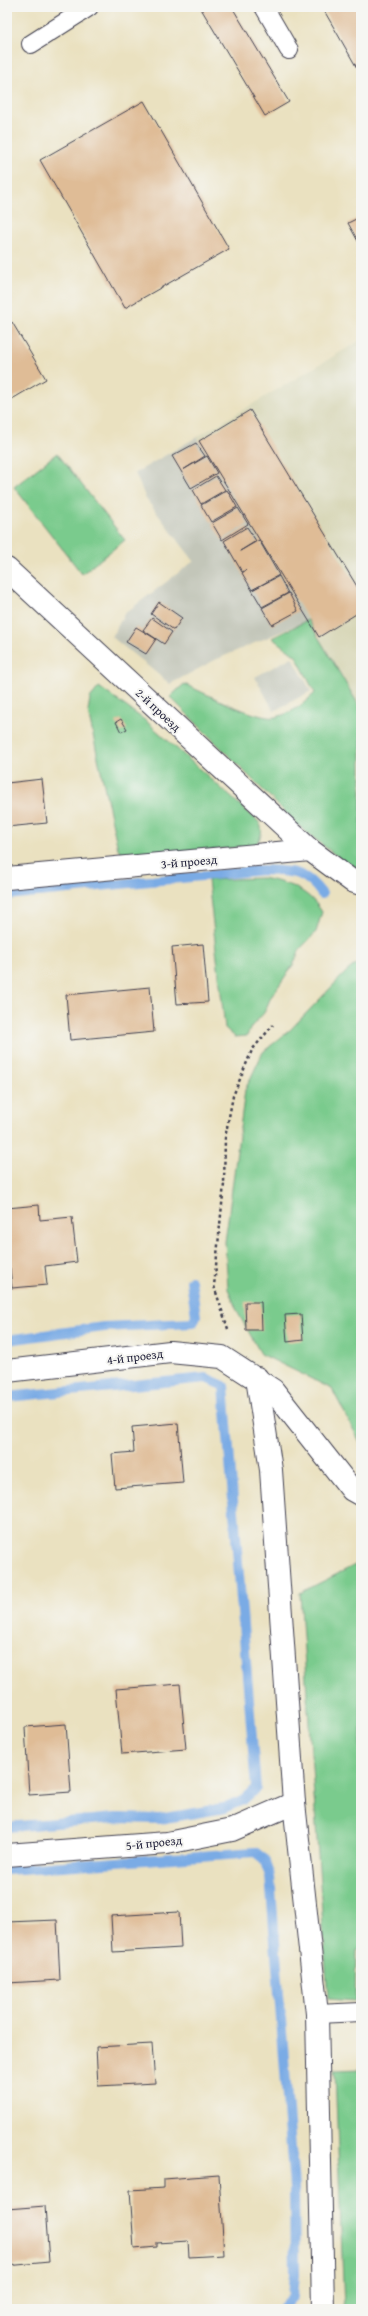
<svg xmlns="http://www.w3.org/2000/svg" width="368" height="2316" viewBox="0 0 368 2316" font-family="'Gentium Book Plus',serif">
	<style>
		.built { fill: #d7d6b6 }
		.industrial { fill: #c3c6b9 }
		.green { fill: #7acb8d; stroke: #4e7664 }
		.lines { fill: none; stroke-linecap: round; stroke-linejoin: round }
		.stream { stroke: #7aabe5; stroke-width: 10 }
		.building { fill: #dfbc96 }
		.service-casing { stroke: #403f4f; stroke-width: 20 }
		.minor-casing { stroke: #403f4f; stroke-width: 24 }
		.path { stroke: #403f4f; stroke-width: 2.5; stroke-dasharray: 3 3; stroke-linecap: butt }
		.service { stroke: #fff; stroke-width: 18 }
		.minor { stroke: #fff; stroke-width: 22 }
		.labels { text-anchor: middle; stroke-width: 4; stroke-linejoin: round; paint-order: stroke }
		.street-label { font-size: 12px; fill: #22223b; stroke: #f6f6f2 }
	</style>
	<rect width="100%" height="100%" fill="#f6f6f2"/>
	<filter id="ink" filterUnits="userSpaceOnUse"><feTurbulence type="fractalNoise" baseFrequency=".025" numOctaves="2"/><feDisplacementMap in="SourceGraphic" scale="8" xChannelSelector="R" yChannelSelector="G"/><feConvolveMatrix kernelMatrix="1 2 1 2 8 2 1 2 1" color-interpolation-filters="sRGB"/></filter>
	<filter id="wash" filterUnits="userSpaceOnUse"><feTurbulence type="fractalNoise" baseFrequency=".012" numOctaves="4" result="noise"/><feDisplacementMap in="SourceGraphic" scale="16" xChannelSelector="R" yChannelSelector="G"/><feGaussianBlur stdDeviation="0.9" result="paint"/><feColorMatrix in="noise" values="0 0 0 0 0 0 0 0 0 0 0 0 0 0 0 0 0 1.4 0 .05"/><feComposite in="paint" operator="in"/></filter>
	<g filter="url(#wash)">
		<rect width="100%" height="100%" fill="#eae1c0"/>
		<polygon class="built" points="361,340 361,709 197,437"/>
		<g class="industrial">
			<polygon points="197,437 308,620 215,660 170,684 112,637 124,614 194,561 146,499 135,473"/>
			<polygon points="292,657 311,691 274,711 255,677"/>
		</g>
		<g class="green">
			<polygon points="57,453 125,540 82,574 14,487"/>
			<path d="M308,620L361,709V869L344,862L300,827L170,697L184,684C203,692 258,721 276,717C293,713 303,704 315,693L296,656L272,638Z"/>
			<path d="M99,687L146,721L259,822C264,831 261,839 254,846L127,857L118,849L88,712L90,698Z"/>
			<path d="M262,878C288,883 308,889 322,912L316,932L300,949L293,965L271,997L264,1013L251,1027L247,1036L235,1037L225,1028L208,880Z"/>
			<polygon points="361,960 361,1444 332,1389 261,1354 238,1313 228,1289 225,1242 245,1090 263,1052 290,1030 346,972"/>
			<polygon points="361,1562 361,1949 356,1950 355,2001 328,1999 300,1593"/>
			<polygon points="361,2069 361,2309 344,2309 335,2070"/>
		</g>
		<g class="lines">
			<g class="stream">
				<path d="M7,895L263,870C291,871 305,870 322,894"/>
				<polyline points="7,1340 104,1327 193,1323 196,1316 191,1281"/>
				<polyline points="7,1397 206,1378 224,1386 256,1788 243,1800 224,1808 160,1819 115,1818 7,1827"/>
				<polyline points="7,1870 255,1852 264,1859 270,1876 294,2188 295,2274 293,2296 281,2309"/>
			</g>
		</g>
		<g id="blocks">
			<g class="building">
				<polygon points="200,7 232,7 289,102 265,116"/>
				<polygon points="322,7 361,7 361,65 357,68"/>
				<polygon points="144,101 229,249 125,308 40,160"/>
				<polygon points="360,217 361,242 359,243 348,223"/>
				<polygon points="12,322 46,379 7,402 7,325"/>
				<polygon points="250,410 361,593 361,611 319,637 199,441"/>
				<polygon points="196,443 205,456 183,470 207,456 217,473 191,488 172,456"/>
				<polygon points="216,476 225,490 201,504 193,490"/>
				<polygon points="227,490 237,507 211,522 201,505"/>
				<polygon points="238,508 248,524 222,540 212,523"/>
				<polygon points="247,527 256,541 240,551 259,540 279,575 252,590 242,573 246,570 242,572 224,541"/>
				<polygon points="279,576 288,593 262,607 252,590"/>
				<polygon points="289,593 298,611 272,625 262,608"/>
				<polygon points="159,602 182,618 174,630 151,614"/>
				<polygon points="152,618 172,632 164,644 143,630"/>
				<polygon points="136,627 156,639 146,654 126,642"/>
				<polygon points="121,719 127,729 121,732 116,722"/>
				<polygon points="42,779 47,823 7,827 7,783"/>
				<polygon points="203,944 208,1002 177,1004 172,947"/>
				<polygon points="150,987 154,1032 70,1040 66,995"/>
				<polygon points="39,1205 40,1220 72,1217 77,1262 45,1266 47,1285 12,1288 10,1268 7,1269 7,1208"/>
				<polygon points="245,1302 261,1302 262,1330 246,1330"/>
				<polygon points="301,1314 303,1340 287,1342 285,1315"/>
				<polygon points="178,1423 183,1483 115,1488 112,1454 134,1452 132,1427"/>
				<polygon points="180,1684 186,1749 122,1754 116,1689"/>
				<polygon points="66,1724 71,1792 29,1795 25,1727"/>
				<polygon points="179,1912 181,1948 113,1952 111,1916"/>
				<polygon points="57,1920 60,1980 7,1983 7,1922"/>
				<polygon points="152,2044 155,2083 98,2086 96,2047"/>
				<polygon points="219,2175 224,2255 189,2257 188,2241 157,2243 157,2247 134,2249 130,2190 164,2188 164,2179"/>
				<polygon points="45,2206 49,2262 7,2266 7,2209"/>
			</g>
		</g>
	</g>
	<g filter="url(#ink)">
		<use href="#blocks" fill-opacity="0" stroke="#403f4f" stroke-width="1"/>
		<g class="lines">
			<defs>
				<g id="service">
					<polyline points="264,7 289,50"/>
					<polyline points="31,44 89,7"/>
					<polyline points="317,2014 361,2012"/>
				</g>
				<g id="minor">
					<polyline points="7,569 310,850"/>
					<polyline points="7,878 310,850 352,881 361,884"/>
					<polyline points="7,1371 170,1352 222,1357 273,1390 352,1490 361,1495"/>
					<polyline points="257,1378 271,1470 294,1803 317,2014 323,2309"/>
					<polyline points="7,1855 167,1843 232,1830 294,1803"/>
				</g>
			</defs>
			<use href="#service" class="service-casing"/>
			<use href="#minor" class="minor-casing"/>
			<polyline class="path" points="228,1329 214,1286 224,1184 225,1138 233,1096 252,1050 273,1025"/>
			<use href="#service" class="service"/>
			<use href="#minor" class="minor"/>
		</g>
	</g>
	<g class="labels">
		<g class="street-label">
			<text transform="translate(158 710) rotate(43)" y="4">2-й проезд</text>
			<text transform="translate(189 862) rotate(-5)" y="4">3-й проезд</text>
			<text transform="translate(135 1357) rotate(-7)" y="4">4-й проезд</text>
			<text transform="translate(154 1843) rotate(-6)" y="4">5-й проезд</text>
		</g>
	</g>
	<rect width="368" height="2316" fill="none" stroke="#f6f6f2" stroke-width="24"/>
</svg>
